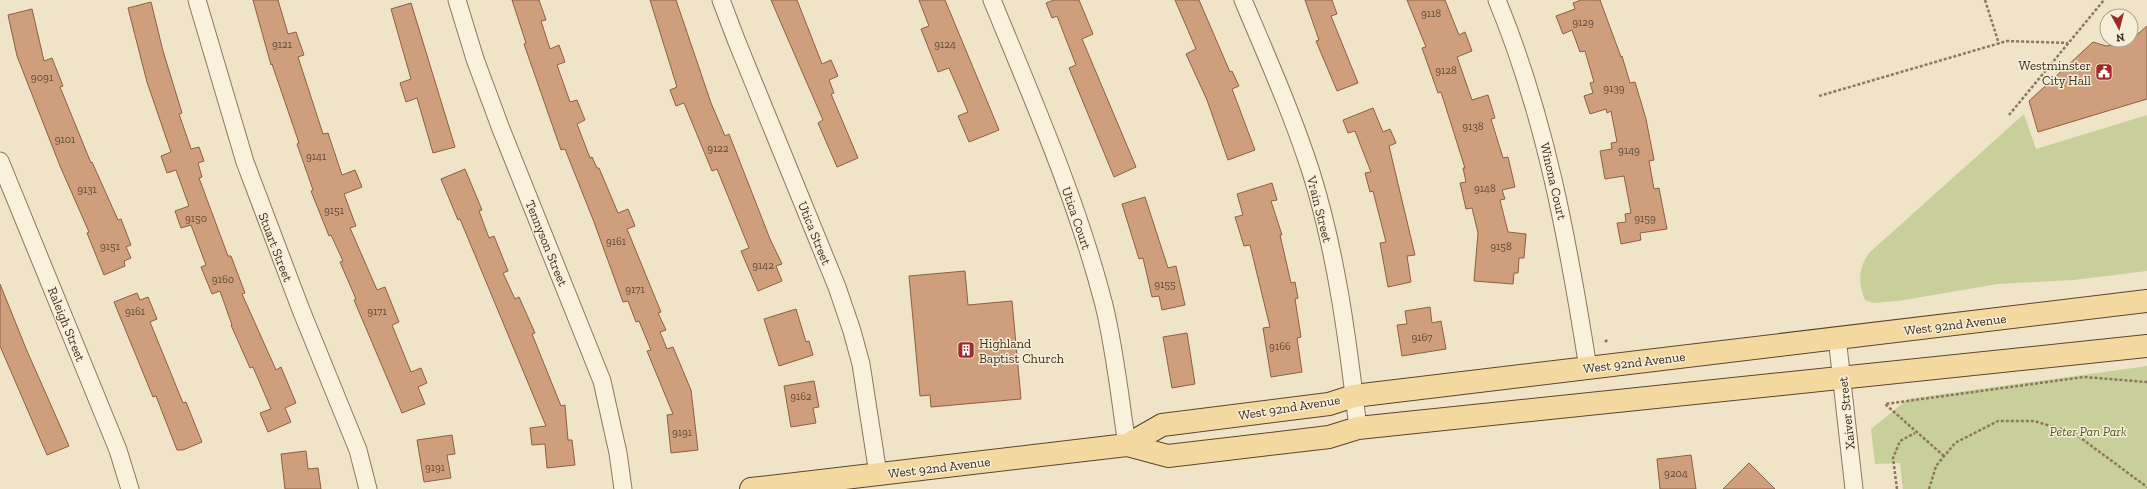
<svg xmlns="http://www.w3.org/2000/svg" width="2147" height="489" viewBox="0 0 2147 489" font-family="'Zilla Slab',serif">
	<style>
		.green { fill: #c9cf9b }
		.building { fill: #cf9f7d; stroke: #8d5f41 }
		.lines { fill: none; stroke-linecap: round; stroke-linejoin: round }
		.minor-casing { stroke: #8d765c; stroke-width: 19 }
		.primary-casing { stroke: #5b4430; stroke-width: 24 }
		.path { stroke: #8d765c; stroke-width: 2.5; stroke-dasharray: 3 2; stroke-linecap: butt }
		.minor { stroke: #faf1dc; stroke-width: 17 }
		.primary { stroke: #f3d9a0; stroke-width: 22 }
		.labels { text-anchor: middle; stroke-width: 3; stroke-linejoin: round; paint-order: stroke }
		.number-label { font-size: 11px; fill: #624a37 }
		.poi-label { font-size: 13px; fill: #3d2e20; stroke: #f7eed8; text-anchor: end }
		.street-label { font-size: 13px; fill: #3d2e20; stroke: #f7eed8 }
		.park-label { font-size: 13px; font-style: italic; fill: #4d5a26; stroke: #f7eed8 }
	</style>
	<rect width="100%" height="100%" fill="#f0e4c8"/>
	<g class="green">
		<path d="M2024,114L2036,149L2147,115V271L2074,280L1998,284L1898,301L1873,303L1865,300C1858,283 1858,269 1869,253Z"/>
		<polygon points="2147,366 2147,489 1903,489 1900,463 1875,464 1871,429 1908,399"/>
	</g>
	<g class="building">
		<polygon points="253,0 278,0 288,34 296,32 304,55 298,57 323,134 328,133 342,175 355,170 362,187 344,194 356,226 350,228 377,290 385,287 399,322 392,325 411,372 421,368 427,383 418,387 425,404 402,413 354,300 356,299 340,262 343,261 331,235 329,236 311,191 313,190 297,144 299,143 272,64 271,65"/>
		<polygon points="512,0 539,0 546,20 541,21 550,49 559,45 565,62 557,65 570,102 577,100 585,120 577,124 590,158 592,157 597,168 599,168 618,213 628,209 635,226 627,229 661,312 658,313 666,330 660,332 667,349 673,347 691,390 698,450 671,453 667,415 673,414 647,351 651,350 639,321 636,322 628,301 623,302 594,222 565,149 561,150 524,44 526,43"/>
		<polygon points="650,0 676,0 711,103 725,136 729,134 770,239 782,264 776,266 782,281 758,291 741,251 749,248 717,169 712,171 684,103 676,106 670,90 677,87"/>
		<polygon points="771,0 797,0 822,64 831,60 838,76 829,80 834,93 831,94 858,158 837,167 818,123 823,120"/>
		<polygon points="919,0 945,0 999,130 969,142 958,116 968,112 949,68 938,72 921,29 929,26"/>
		<polygon points="1054,0 1079,0 1093,34 1082,39 1136,167 1114,177 1069,68 1076,65 1057,16 1052,18 1046,3"/>
		<polygon points="1175,0 1199,0 1230,72 1232,71 1239,86 1232,89 1255,150 1228,160 1207,100 1186,54 1196,49"/>
		<polygon points="1305,0 1332,0 1337,14 1331,16 1358,83 1337,91 1316,41 1319,40"/>
		<polygon points="1407,0 1445,0 1459,35 1465,32 1472,51 1457,57 1472,100 1488,95 1495,118 1491,119 1503,158 1508,157 1515,187 1502,190 1505,199 1500,200 1508,232 1526,234 1524,258 1519,258 1518,273 1514,273 1513,284 1474,281 1478,233 1472,208 1466,209 1460,183 1466,182 1463,168 1465,168 1441,92 1438,93 1422,48 1426,47"/>
		<polygon points="1581,0 1600,0 1621,57 1622,56 1630,83 1635,82 1646,119 1654,160 1649,161 1654,189 1659,188 1667,229 1640,233 1641,240 1621,244 1617,223 1626,222 1625,214 1631,213 1624,176 1605,179 1600,151 1612,149 1611,143 1617,142 1611,111 1607,113 1606,109 1590,114 1584,96 1593,93 1590,83 1594,82 1585,51 1580,52 1572,30 1563,34 1556,16 1575,9 1573,3"/>
		<polygon points="151,2 163,51 182,113 179,114 191,149 199,147 204,161 198,163 202,177 199,178 228,256 231,256 245,293 242,294 276,370 281,367 296,403 285,408 291,422 268,432 260,413 271,409 253,367 250,368 231,325 232,325 220,291 212,294 201,267 206,265 191,225 181,228 175,211 189,206 176,170 167,173 161,156 171,152 147,82 128,8"/>
		<polygon points="411,3 455,147 433,153 417,98 406,102 400,83 411,79 391,9"/>
		<polygon points="32,9 44,61 52,58 63,86 60,87 91,163 92,162 118,220 121,219 131,245 126,247 131,258 124,261 125,266 104,275 87,233 89,232 60,166 17,56 8,15"/>
		<polygon points="2147,26 2147,99 2038,132 2029,101 2093,42 2106,46 2120,44 2132,39"/>
		<polygon points="1373,108 1383,132 1390,129 1396,143 1389,146 1415,255 1407,256 1411,282 1388,287 1380,243 1386,242 1373,191 1370,192 1365,173 1371,172 1355,131 1348,133 1343,120"/>
		<polygon points="465,169 482,210 479,211 489,238 494,236 508,271 503,273 515,299 519,297 535,333 532,334 561,406 565,405 568,440 572,440 575,465 547,468 545,444 532,445 530,428 546,426 460,219 458,220 441,179"/>
		<polygon points="1272,183 1277,200 1271,201 1282,235 1280,235 1291,283 1295,282 1298,298 1295,299 1301,337 1297,338 1302,372 1271,377 1263,328 1270,327 1250,245 1244,246 1235,217 1243,215 1237,194"/>
		<polygon points="1145,197 1168,268 1176,266 1185,305 1162,310 1159,296 1152,297 1143,258 1139,259 1122,204"/>
		<polygon points="965,271 968,305 1012,301 1021,399 931,407 930,395 920,396 909,276"/>
		<polygon points="0,284 27,351 69,446 47,455 0,346"/>
		<polygon points="137,293 140,300 148,297 157,319 150,322 183,403 186,402 202,442 183,450 177,450 156,396 153,397 114,302"/>
		<polygon points="1430,307 1432,323 1441,321 1446,349 1402,356 1397,325 1407,324 1405,311"/>
		<polygon points="796,309 806,342 809,341 813,355 779,366 764,319"/>
		<polygon points="1187,333 1195,384 1172,388 1163,337"/>
		<polygon points="814,381 819,407 813,408 816,423 791,427 784,386"/>
		<polygon points="452,435 455,454 447,455 451,478 424,482 417,440"/>
		<polygon points="306,451 308,469 318,468 321,489 285,489 281,454"/>
		<polygon points="1691,455 1696,489 1660,489 1657,459"/>
		<polygon points="1749,463 1775,489 1723,489"/>
	</g>
	<g class="lines">
		<defs>
			<g id="minor">
				<polyline points="197,0 245,162 301,310 358,450 368,489"/>
				<polyline points="457,0 475,59 501,129 602,381 618,453 623,489"/>
				<polyline points="721,0 737,42 837,287 852,331 861,364 878,474"/>
				<path d="M992,0C1033,100 1077,200 1104,305C1115,350 1120,399 1127,445"/>
				<path d="M1243,0C1267,57 1292,113 1311,172C1337,255 1348,343 1358,428"/>
				<path d="M1497,0C1546,119 1568,241 1588,368"/>
				<polyline points="0,161 118,450 130,489"/>
				<polyline points="1837,337 1854,489"/>
			</g>
			<g id="primary">
				<polyline points="1127,445 1162,425 1329,404 1354,396 2147,301"/>
				<polyline points="751,489 1127,445 1168,456 1329,437 1358,428 2147,346"/>
			</g>
		</defs>
		<use href="#minor" class="minor-casing"/>
		<use href="#primary" class="primary-casing"/>
		<g class="path">
			<polyline points="1985,0 1999,44"/>
			<polyline points="1819,96 2007,41 2068,43"/>
			<polyline points="2009,115 2104,0"/>
			<polyline points="1605,342 1608,339"/>
			<polyline points="1944,456 1885,404 2084,377 2147,382"/>
			<polyline points="1897,489 1893,458 1900,441 1915,433"/>
			<polyline points="1929,489 1936,466 1955,443 1998,421 2034,421 2074,433 2147,487"/>
		</g>
		<use href="#minor" class="minor"/>
		<use href="#primary" class="primary"/>
	</g>
	<defs>
		<symbol id="civic-square" viewBox="-11 -11 22 22"><rect x="-9" y="-9" width="18" height="18" rx="4" fill="#9e2a2b" stroke="#f7eed8"/><path d="M-.6-6.5H3V-4.5H.6V-3L4-1V1h2V6H-6V1h2V-1L-.6-3ZM-1.2 2.5V6h2.4V2.5Z" fill="#fff"/></symbol>
		<symbol id="building-square" viewBox="-11 -11 22 22"><rect x="-9" y="-9" width="18" height="18" rx="4" fill="#9e2a2b" stroke="#f7eed8"/><path d="M-4-6H4V6H1V3H-1V6H-4ZM-2.5-4.3h1.7v1.8h-1.7ZM.8-4.3h1.7v1.8H.8ZM-2.5-1h1.7V.8h-1.7ZM.8-1h1.7V.8H.8Z" fill="#fff"/></symbol>
	</defs>
	<g fill-rule="evenodd">
		<use href="#civic-square" x="2094" y="62" width="20" height="20"/>
		<use href="#building-square" x="956" y="340" width="20" height="20"/>
	</g>
	<g class="labels">
		<g class="number-label">
			<text x="1431" y="17">9118</text>
			<text x="1583" y="26">9129</text>
			<text x="282" y="48">9121</text>
			<text x="945" y="48">9124</text>
			<text x="1446" y="74">9128</text>
			<text x="42" y="81">9091</text>
			<text x="1614" y="92">9139</text>
			<text x="1473" y="130">9138</text>
			<text x="65" y="143">9101</text>
			<text x="718" y="152">9122</text>
			<text x="1629" y="154">9149</text>
			<text x="316" y="160">9141</text>
			<text x="1485" y="192">9148</text>
			<text x="87" y="193">9131</text>
			<text x="334" y="214">9151</text>
			<text x="196" y="222">9150</text>
			<text x="1645" y="222">9159</text>
			<text x="616" y="245">9161</text>
			<text x="110" y="250">9151</text>
			<text x="1501" y="250">9158</text>
			<text x="763" y="269">9142</text>
			<text x="223" y="283">9160</text>
			<text x="1165" y="288">9155</text>
			<text x="635" y="293">9171</text>
			<text x="135" y="315">9161</text>
			<text x="377" y="315">9171</text>
			<text x="1422" y="341">9167</text>
			<text x="1280" y="350">9166</text>
			<text x="801" y="400">9162</text>
			<text x="682" y="436">9191</text>
			<text x="435" y="471">9191</text>
			<text x="1676" y="477">9204</text>
		</g>
		<g class="poi-label">
			<text x="2091" y="70">Westminster<tspan x="2091" dy="15">City Hall</tspan></text>
			<text x="979" y="348" text-anchor="start">Highland<tspan x="979" dy="15">Baptist Church</tspan></text>
		</g>
		<g class="street-label">
			<text transform="translate(1554 181) rotate(77)" y="5">Winona Court</text>
			<text transform="translate(1320 209) rotate(76)" y="5">Vrain Street</text>
			<text transform="translate(1077 218) rotate(71)" y="5">Utica Court</text>
			<text transform="translate(815 233) rotate(68)" y="5">Utica Street</text>
			<text transform="translate(547 243) rotate(68)" y="5">Tennyson Street</text>
			<text transform="translate(276 247) rotate(69)" y="5">Stuart Street</text>
			<text transform="translate(67 324) rotate(68)" y="5">Raleigh Street</text>
			<text transform="translate(1955 324) rotate(-7)" y="5">West 92nd Avenue</text>
			<text transform="translate(1634 362) rotate(-7)" y="5">West 92nd Avenue</text>
			<text transform="translate(1289 407) rotate(-9)" y="5">West 92nd Avenue</text>
			<text transform="translate(1846 413) rotate(-96)" y="5">Xaiver Street</text>
			<text transform="translate(939 467) rotate(-7)" y="5">West 92nd Avenue</text>
		</g>
		<g class="park-label">
			<text x="2088" y="436">Peter Pan Park</text>
		</g>
	</g>
	<g transform="translate(2119 28) rotate(173)"><circle r="19" fill="#f7eed8" stroke="#ada18e"/>
	<path d="M0-3L7 15L0 10L-7 15Z" fill="#9e2a2b"/>
	<text y="-6" font-size="11" font-weight="bold" text-anchor="middle" fill="#3d2e20">N</text>
	</g>
</svg>
